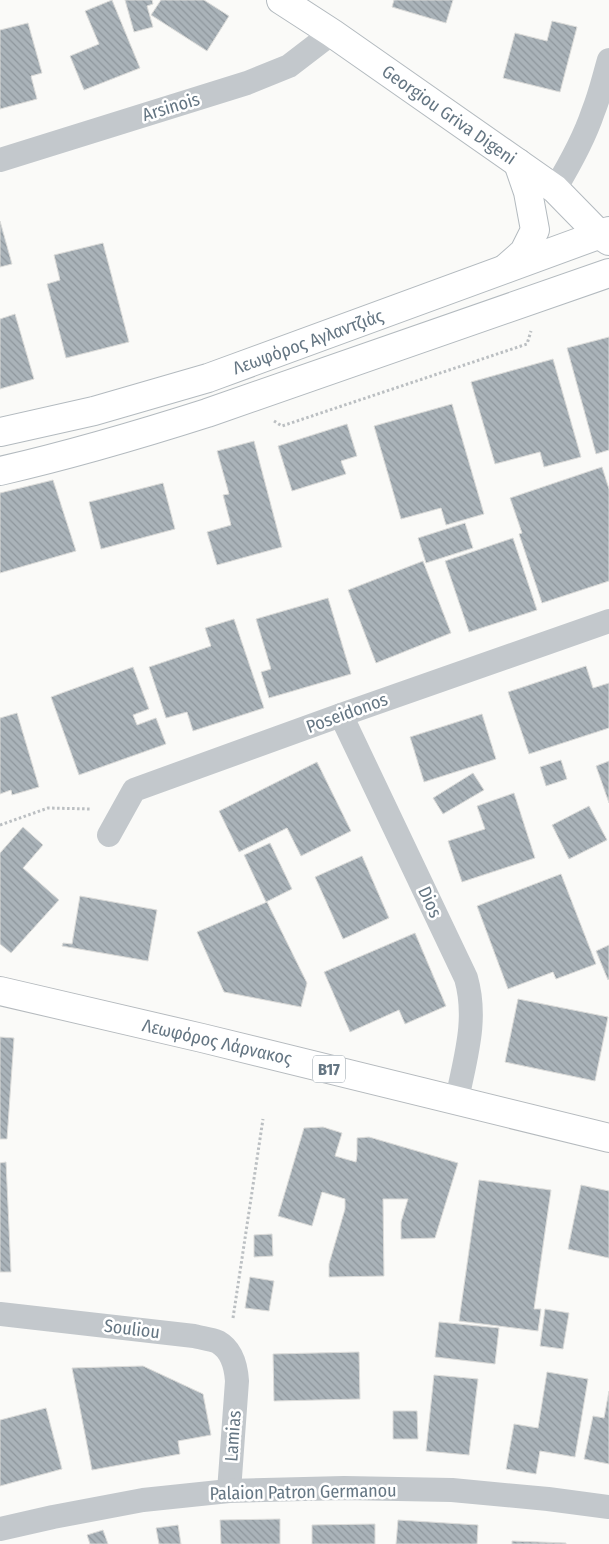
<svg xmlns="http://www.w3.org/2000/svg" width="609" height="1544" viewBox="0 0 609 1544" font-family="'Fira Sans Condensed',sans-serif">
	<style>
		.building { fill: url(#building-back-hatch); stroke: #dcdcda }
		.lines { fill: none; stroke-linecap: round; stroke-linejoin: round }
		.secondary-casing { stroke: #b3babf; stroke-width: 30 }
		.primary-casing { stroke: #b5babe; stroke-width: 30 }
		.path { stroke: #bbbfc2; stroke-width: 3; stroke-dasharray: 2.5 2.5; stroke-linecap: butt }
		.street { stroke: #c3c8cc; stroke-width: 24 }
		.secondary { stroke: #fff; stroke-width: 28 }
		.primary { stroke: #fff; stroke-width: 28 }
		.labels { text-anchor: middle; stroke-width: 5; stroke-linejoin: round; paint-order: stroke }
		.shield { fill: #fff; stroke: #939fa8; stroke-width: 1 }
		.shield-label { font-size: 16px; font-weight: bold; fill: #657683 }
		.street-label { font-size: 18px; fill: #657683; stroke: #fff }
	</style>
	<defs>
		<pattern id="building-back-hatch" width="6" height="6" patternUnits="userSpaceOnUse" patternTransform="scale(1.25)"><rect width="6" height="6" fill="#aab3b9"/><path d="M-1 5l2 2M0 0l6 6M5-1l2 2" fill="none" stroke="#8e969c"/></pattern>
	</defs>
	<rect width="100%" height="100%" fill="#fafaf8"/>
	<g class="building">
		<polygon points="112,0 140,68 84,90 70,56 99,44 85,11"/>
		<polygon points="125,0 152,0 153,4 147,6 153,27 134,32"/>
		<polygon points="161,0 204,0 229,16 207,51 151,15"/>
		<polygon points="394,0 453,0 446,23 392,7"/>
		<polygon points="552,21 577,27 560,92 503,78 515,33 547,41"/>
		<polygon points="28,23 42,73 31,76 37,99 0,109 0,30"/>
		<polygon points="0,221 12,264 0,267"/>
		<polygon points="103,243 129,342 66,358 47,284 60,280 54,255"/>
		<polygon points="15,314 34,379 0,389 0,319"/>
		<polygon points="609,337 609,450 596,454 567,348"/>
		<polygon points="553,359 581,457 544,467 540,452 495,464 471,382"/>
		<polygon points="452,404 484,514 446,525 441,508 401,519 374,426"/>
		<polygon points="347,424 357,456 341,461 346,474 292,491 278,446"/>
		<polygon points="254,441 282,547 217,565 207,532 231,525 223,495 229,494 217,451"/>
		<polygon points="602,467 609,489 609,581 542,603 519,534 522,533 510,498"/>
		<polygon points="53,480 76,551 0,573 0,493"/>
		<polygon points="163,483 175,529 101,549 89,502"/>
		<polygon points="465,523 473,548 426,563 418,538"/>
		<polygon points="513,538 537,610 469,632 445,561"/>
		<polygon points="423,561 451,633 376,663 348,590"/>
		<polygon points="328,598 351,674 269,698 261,672 271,669 256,619"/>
		<polygon points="234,619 264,708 193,731 187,712 166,718 149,667 211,646 205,628"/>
		<polygon points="586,666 593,688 609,683 609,728 529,754 508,692"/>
		<polygon points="133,667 149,709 133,715 137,725 156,718 166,744 79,775 51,697"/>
		<polygon points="17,713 39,787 12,795 11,790 0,794 0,718"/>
		<polygon points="482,714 496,759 424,782 410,737"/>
		<polygon points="561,760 567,779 546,786 540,767"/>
		<polygon points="609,761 609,803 596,766"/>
		<polygon points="317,762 351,831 301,856 287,828 239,852 219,811"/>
		<polygon points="473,773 484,790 443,814 433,798"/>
		<polygon points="514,793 535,858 462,882 448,841 485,829 477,806"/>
		<polygon points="589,806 607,840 569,859 552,825"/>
		<polygon points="23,827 43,845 23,868 59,900 11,953 0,944 0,853"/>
		<polygon points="270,843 292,889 266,902 244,855"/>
		<polygon points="362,856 389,918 343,939 315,877"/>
		<polygon points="561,874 596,964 556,979 553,972 508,989 477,906"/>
		<polygon points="80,896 157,910 148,961 62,946 63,943 72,944"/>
		<polygon points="267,902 307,983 301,1007 224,992 197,932"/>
		<polygon points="415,933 446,1006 405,1024 399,1010 350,1032 324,972"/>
		<polygon points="609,945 609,979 608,980 596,951"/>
		<polygon points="518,999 608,1017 595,1081 505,1062"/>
		<polygon points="0,1037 14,1038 7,1139 0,1139"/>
		<polygon points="323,1127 342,1133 335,1156 356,1162 357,1155 357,1138 369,1137 458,1163 435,1238 401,1239 401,1222 408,1199 383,1199 384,1276 329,1277 329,1264 345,1209 345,1199 322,1192 312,1226 278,1216 304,1128"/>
		<polygon points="6,1162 11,1272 0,1272 0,1163"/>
		<polygon points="479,1180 551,1190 534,1309 541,1309 538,1331 459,1321"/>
		<polygon points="581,1185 609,1191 609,1258 568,1249"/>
		<polygon points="272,1234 273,1256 254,1257 254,1235"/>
		<polygon points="250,1277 274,1281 269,1311 245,1308"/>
		<polygon points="545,1309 569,1313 563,1349 540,1346"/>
		<polygon points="439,1322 499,1328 495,1364 435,1357"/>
		<polygon points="359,1352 360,1399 274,1401 273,1354"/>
		<polygon points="143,1366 203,1394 211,1435 178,1441 180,1454 92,1470 72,1368"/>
		<polygon points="547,1372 588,1379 575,1457 540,1451 536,1474 506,1469 514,1424 538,1428"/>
		<polygon points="434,1375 478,1379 469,1455 426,1451"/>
		<polygon points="609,1391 609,1464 584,1459 593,1416 604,1418"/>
		<polygon points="46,1408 62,1469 0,1486 0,1420"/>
		<polygon points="393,1411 417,1411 418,1439 393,1439"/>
		<polygon points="280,1519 280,1544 221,1544 220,1520"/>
		<polygon points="398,1520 478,1525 477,1544 396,1544"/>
		<polygon points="375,1524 375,1544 312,1544 312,1525"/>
		<polygon points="178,1525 181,1544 159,1544 156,1528"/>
		<polygon points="103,1530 108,1544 90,1544 87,1535"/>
		<polygon points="512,1541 566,1543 566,1544 512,1544"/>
	</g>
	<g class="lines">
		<defs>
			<g id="secondary">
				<polyline points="281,0 332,33 555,189 600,235 609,241"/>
				<polyline points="506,268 524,252 535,230 528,192 518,163"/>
				<polyline points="0,432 94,411 208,378 609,231"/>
				<path d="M0,471C70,455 138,435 207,413L609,273"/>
			</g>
			<polyline id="primary" points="0,991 202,1038 609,1138"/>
		</defs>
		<use href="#secondary" class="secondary-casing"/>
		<use href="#primary" class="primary-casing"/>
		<g class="path">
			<polyline points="274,421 282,426 527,344 531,331"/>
			<polyline points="0,825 48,808 91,809"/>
			<polyline points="233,1318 263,1119"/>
		</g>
		<g class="street">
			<polyline points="0,160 247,83 289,66 332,33"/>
			<path d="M555,189C570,164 584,139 593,112C600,95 604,77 609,60"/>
			<path d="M341,715L466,978C478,1020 465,1058 457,1100"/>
			<polyline points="109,835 134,790 341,715 609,621"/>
			<path d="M0,1314L194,1336C201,1338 211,1339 218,1342C232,1350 236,1366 237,1381L229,1491"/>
			<polyline points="0,1529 53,1517 143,1500 229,1491 344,1488 452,1490 548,1499 609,1507"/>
		</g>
		<use href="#secondary" class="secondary"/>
		<use href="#primary" class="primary"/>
	</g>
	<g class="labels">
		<rect class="shield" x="313" y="1055.5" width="32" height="27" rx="4"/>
		<g class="shield-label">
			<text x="329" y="1075">B17</text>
		</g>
		<g class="street-label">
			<text transform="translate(171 107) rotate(-17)" y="6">Arsinois</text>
			<text transform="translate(449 115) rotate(35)" y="6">Georgiou Griva Digeni</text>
			<text transform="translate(308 342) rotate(-20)" y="6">Λεωφόρος Αγλαντζιάς</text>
			<text transform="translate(347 713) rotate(-20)" y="6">Poseidonos</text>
			<text transform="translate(430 902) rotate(65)" y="6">Dios</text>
			<text transform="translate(217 1042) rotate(13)" y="6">Λεωφόρος Λάρνακος</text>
			<text transform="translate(132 1329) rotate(7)" y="6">Souliou</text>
			<text transform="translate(233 1436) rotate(-86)" y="6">Lamias</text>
			<text transform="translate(303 1492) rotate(-1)" y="6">Palaion Patron Germanou</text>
		</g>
	</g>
</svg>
